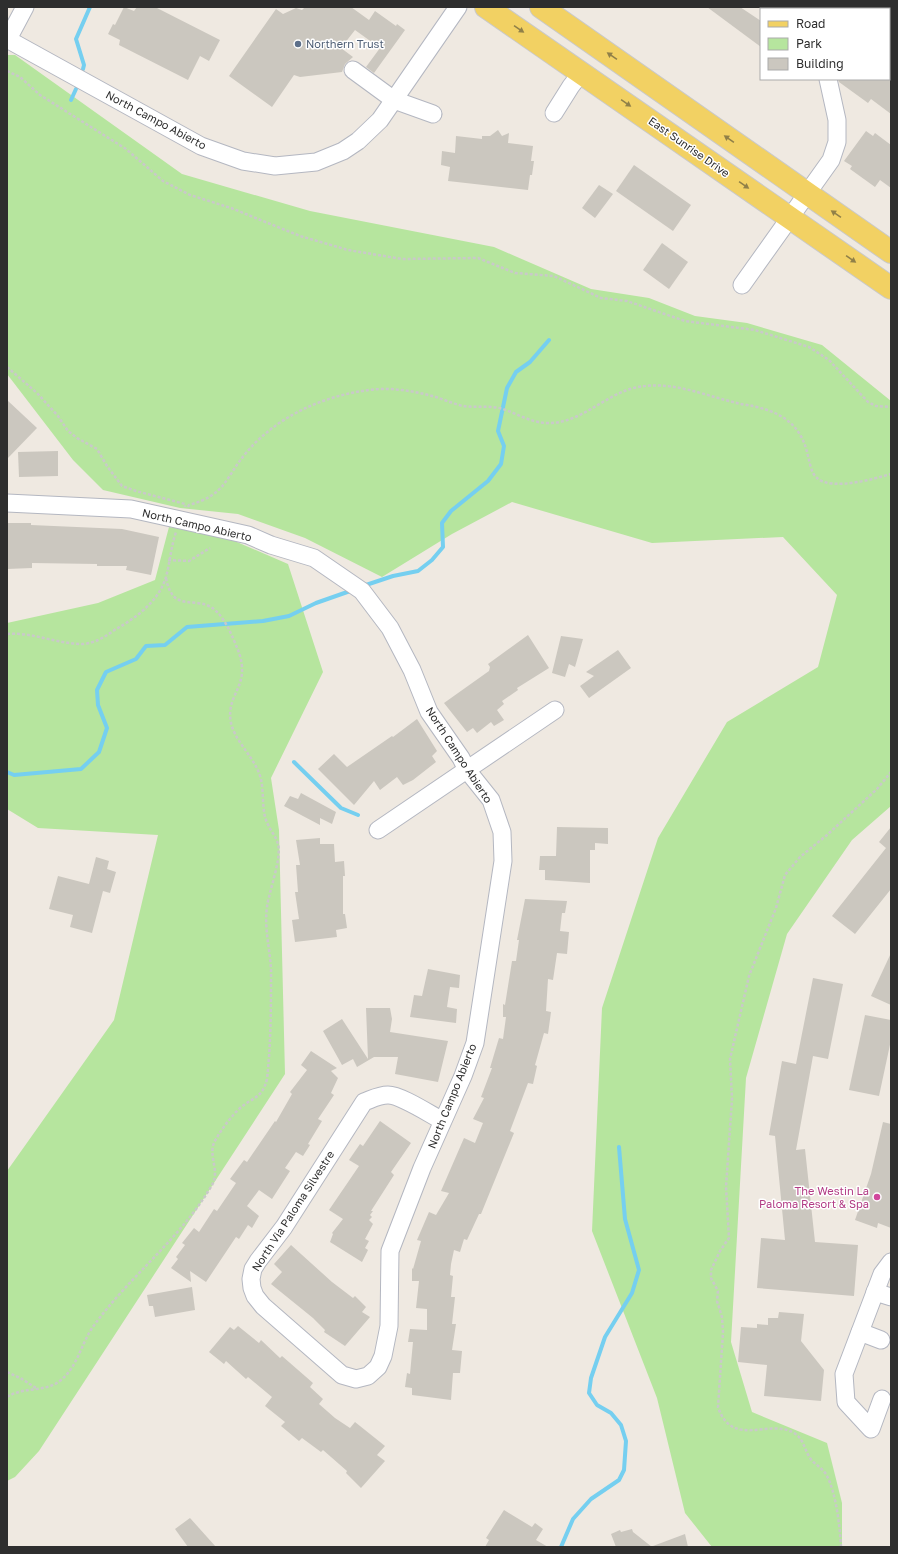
<svg xmlns="http://www.w3.org/2000/svg" width="898" height="1554" viewBox="0 0 898 1554" font-family="'Golos Text',sans-serif">
	<style>
		.green { fill: #b6e59e }
		.lines { fill: none; stroke-linecap: round; stroke-linejoin: round }
		.stream { stroke: #75cff0; stroke-width: 4 }
		.building { fill: #cbc7bf }
		.minor-casing { stroke: #b4b7c1; stroke-width: 19 }
		.major-casing { stroke: #c9c9c9; stroke-width: 24 }
		.path { stroke: #c9c9c9; stroke-width: 2.5; stroke-dasharray: 3 2; stroke-linecap: butt }
		.minor { stroke: #fff; stroke-width: 17 }
		.major { stroke: #f2d163; stroke-width: 22 }
		.oneway { fill: #908048 }
		.service-dot { fill: #5c6f8a; stroke: #fff; stroke-width: 1.5 }
		.hotel-dot { fill: #d1479c; stroke: #fff; stroke-width: 1.5 }
		.labels { text-anchor: middle; stroke-width: 3; stroke-linejoin: round; paint-order: stroke }
		.service-label { font-size: 11px; fill: #4e5e75; stroke: #fff; text-anchor: start }
		.street-label { font-size: 11px; fill: #2e2e2e; stroke: #fff }
		.hotel-label { font-size: 11px; fill: #b23c85; stroke: #fff; text-anchor: end }
	</style>
	<rect width="100%" height="100%" fill="#efe9e1"/>
	<g class="green">
		<polygon points="7,55 15,55 182,174 310,211 494,247 591,289 649,298 695,316 747,323 822,345 891,401 891,806 852,840 787,934 746,1078 731,1342 752,1412 827,1443 842,1503 842,1547 712,1547 685,1513 657,1398 592,1231 602,1008 658,838 727,722 818,667 837,595 783,537 652,543 512,502 452,534 382,577 305,538 238,514 180,508 103,490 73,460 7,374"/>
		<polygon points="169,527 223,536 288,564 323,672 271,778 279,830 285,1074 39,1451 15,1477 7,1481 7,1171 114,1020 158,835 38,828 7,809 7,623 98,603 155,580"/>
	</g>
	<g class="lines">
		<g class="stream">
			<polyline points="83,69 84,65 76,39 90,7"/>
			<polyline points="71,100 76,89"/>
			<polyline points="363,586 393,576 418,571 432,560 443,547 442,523 451,511 488,481 501,464 504,446 498,431 507,388 516,372 530,362 549,340"/>
			<polyline points="294,762 341,808 358,815"/>
			<polyline points="7,772 14,775 81,769 99,752 107,728 98,705 97,690 106,672 136,659 146,646 165,645 187,627 263,621 289,616 316,603 353,590"/>
			<polyline points="561,1547 573,1519 591,1499 619,1480 624,1470 626,1441 621,1425 611,1413 597,1405 589,1393 591,1378 605,1337 632,1293 639,1270 625,1219 619,1147"/>
		</g>
	</g>
	<g class="building">
		<polygon points="124,7 134,11 137,7 155,7 220,40 209,61 200,56 188,80 119,45 120,40 108,34 113,24 115,25"/>
		<polygon points="305,7 351,7 369,20 375,11 396,26 397,24 405,30 374,73 366,67 380,48 355,30 341,48 353,57 345,64 342,72 300,77 294,75 272,107 229,76 276,9 283,14 296,8 302,10"/>
		<polygon points="707,7 740,7 761,21 761,47"/>
		<polygon points="838,79 891,79 891,114 871,99 868,103 839,82"/>
		<polygon points="498,130 502,136 509,133 508,143 533,146 531,161 534,161 532,175 530,175 528,190 448,181 450,167 441,165 442,151 455,153 456,136 482,139 482,136 490,136"/>
		<polygon points="866,131 873,136 875,133 891,145 891,188 880,180 875,187 850,169 852,166 844,161"/>
		<polygon points="634,165 691,205 673,231 616,191"/>
		<polygon points="599,185 613,194 595,218 582,208"/>
		<polygon points="662,243 688,262 669,289 643,270"/>
		<polygon points="7,400 37,428 7,459"/>
		<polygon points="58,451 58,476 19,477 18,452"/>
		<polygon points="7,523 31,523 31,525 122,529 159,537 151,575 126,570 127,566 97,566 97,564 32,563 32,568 7,569"/>
		<polygon points="528,635 549,668 517,688 518,690 502,701 504,704 497,710 504,720 494,726 491,722 477,733 473,728 467,732 444,703 489,671 490,667 488,664"/>
		<polygon points="561,636 583,639 575,667 569,664 565,677 552,673"/>
		<polygon points="618,650 631,668 589,698 580,686 594,676 586,672"/>
		<polygon points="417,719 437,751 432,756 436,762 413,780 403,785 397,777 380,790 374,781 354,805 318,769 334,754 347,767 392,736 393,737"/>
		<polygon points="301,793 336,812 332,824 320,818 320,825 284,806 290,796 298,799"/>
		<polygon points="557,827 608,828 608,844 595,843 595,850 590,850 590,883 545,880 545,870 539,870 540,856 556,856"/>
		<polygon points="891,827 891,889 855,934 832,916 886,848 879,842"/>
		<polygon points="320,838 320,844 334,844 335,862 344,861 345,876 343,876 343,914 345,914 347,928 336,930 337,937 295,942 292,920 299,919 295,892 298,892 296,865 300,865 296,840"/>
		<polygon points="96,857 109,861 107,869 116,872 110,893 103,891 92,933 70,927 73,915 49,909 58,876 89,884"/>
		<polygon points="525,899 567,901 565,913 562,913 560,931 569,932 567,954 557,953 553,980 548,979 546,1011 551,1012 548,1034 544,1033 535,1065 537,1066 533,1084 528,1083 510,1131 514,1133 481,1214 479,1214 467,1240 464,1239 460,1252 454,1250 451,1264 450,1275 453,1276 451,1297 455,1297 452,1324 456,1324 452,1350 462,1351 460,1373 453,1373 451,1400 412,1395 412,1388 405,1387 407,1373 410,1374 413,1342 408,1342 410,1329 427,1330 427,1309 416,1308 419,1281 412,1281 412,1268 413,1269 421,1241 417,1240 429,1212 436,1215 449,1193 441,1191 464,1138 475,1143 483,1123 473,1119 484,1098 481,1097 492,1068 490,1068 499,1038 503,1039 506,1017 503,1017 503,1004 505,1005 512,961 516,961 519,940 517,940"/>
		<polygon points="891,953 891,1005 871,996"/>
		<polygon points="428,969 460,975 459,988 450,987 447,1007 457,1009 456,1023 410,1017 414,995 422,996"/>
		<polygon points="813,978 843,984 828,1059 813,1056 796,1150 805,1149 815,1242 858,1245 854,1296 757,1288 761,1238 785,1240 775,1136 769,1135 782,1061 796,1064"/>
		<polygon points="366,1008 390,1008 392,1019 390,1032 448,1041 438,1082 395,1074 398,1057 374,1057 357,1067 353,1059 342,1065 323,1031 342,1019 368,1059"/>
		<polygon points="865,1015 891,1020 891,1040 879,1096 849,1090"/>
		<polygon points="311,1051 337,1068 331,1071 338,1078 331,1093 334,1095 318,1119 322,1121 308,1144 310,1145 303,1156 296,1152 285,1168 290,1171 272,1199 259,1190 247,1206 259,1216 252,1228 248,1225 239,1239 236,1237 206,1282 190,1271 191,1282 171,1268 178,1259 176,1257 185,1245 182,1243 194,1228 199,1232 214,1209 217,1211 236,1183 230,1179 244,1160 247,1162 275,1121 276,1122 292,1094 290,1092 307,1070 301,1065"/>
		<polygon points="380,1121 411,1143 391,1172 394,1175 371,1211 373,1211 370,1215 372,1217 369,1220 373,1224 365,1239 369,1241 365,1248 368,1250 362,1262 330,1242 333,1234 332,1233 343,1219 329,1210 359,1166 349,1160 360,1144 363,1146"/>
		<polygon points="883,1122 891,1124 891,1228 878,1223 877,1228 855,1220 871,1174"/>
		<polygon points="291,1245 332,1282 353,1298 355,1296 366,1307 362,1312 370,1317 345,1346 324,1332 325,1330 313,1318 271,1284 282,1272 274,1264"/>
		<polygon points="192,1287 195,1310 155,1317 153,1306 149,1306 147,1295"/>
		<polygon points="779,1312 804,1314 801,1341 824,1370 821,1401 764,1396 767,1365 738,1362 741,1327 757,1328 757,1324 768,1325 768,1318 778,1318"/>
		<polygon points="238,1326 259,1343 261,1340 280,1358 282,1356 313,1383 310,1387 323,1399 319,1404 335,1418 350,1428 355,1422 385,1446 377,1455 385,1461 361,1488 346,1473 347,1471 323,1450 321,1452 302,1438 299,1441 281,1426 285,1422 265,1406 272,1397 248,1377 246,1379 226,1361 224,1364 209,1352 230,1327 234,1330"/>
		<polygon points="504,1510 532,1527 535,1523 543,1529 536,1540 548,1547 485,1547 489,1540 486,1538"/>
		<polygon points="190,1518 216,1547 188,1547 175,1529"/>
		<polygon points="632,1529 633,1532 652,1547 616,1547 611,1534 620,1530 621,1532"/>
		<polygon points="685,1534 688,1547 653,1547 653,1546"/>
	</g>
	<g class="lines">
		<defs>
			<g id="minor">
				<polyline points="803,7 804,9"/>
				<polyline points="7,39 201,146 243,161 275,166 316,162 343,151 358,141 380,120 458,7"/>
				<polyline points="8,39 25,7"/>
				<polyline points="353,70 394,100 433,114"/>
				<polyline points="554,113 571,86 582,72"/>
				<polyline points="742,285 831,160 837,142 837,120 828,79"/>
				<path d="M7,503L131,509L248,535L271,545L314,558L362,591L390,628L412,670L429,712L461,758L467,770L491,800L502,832L503,861L475,1043L463,1076L422,1168L390,1251L389,1326L383,1356L378,1367L368,1376L356,1379L342,1375L263,1306L255,1296L252,1288L251,1279L253,1269L258,1261L284,1227L364,1102C372,1099 379,1095 388,1095C401,1095 431,1115 443,1121"/>
				<polyline points="378,830 555,710"/>
				<polyline points="875,1292 891,1297"/>
				<polyline points="860,1332 881,1340"/>
				<polyline points="882,1399 871,1429 846,1402 844,1374 882,1274 891,1262"/>
			</g>
			<g id="major">
				<polyline points="486,7 891,288"/>
				<polyline points="541,7 891,252"/>
			</g>
		</defs>
		<use href="#minor" class="minor-casing"/>
		<use href="#major" class="major-casing"/>
		<g class="path">
			<polyline points="7,71 20,77 40,95 126,149 163,181 190,195 231,208 300,236 348,250 402,259 478,258 515,273 554,276 601,298 627,301 685,321 755,330 809,347 829,360 868,402 876,406 891,407"/>
			<polyline points="7,367 37,393 58,416 68,431 77,438 97,449 107,466 122,486 136,491 185,504 185,507"/>
			<path d="M188,507L189,505C227,494 224,479 246,453C276,417 322,396 369,390C392,387 414,391 436,397C445,400 454,404 463,406C477,408 490,405 503,409C517,414 531,422 545,423C578,425 601,398 630,389C667,378 702,395 737,403C743,405 750,405 757,407C785,414 802,427 808,456C810,463 811,473 817,478C831,491 874,479 891,474"/>
			<polyline points="168,560 189,561 210,548"/>
			<path d="M7,634C33,632 57,644 83,644C96,643 106,636 116,629C136,618 159,601 166,577C170,562 171,547 176,532"/>
			<polyline points="7,1372 22,1379 36,1388"/>
			<path d="M7,1397C24,1386 46,1393 61,1380C79,1365 81,1342 95,1324C131,1275 181,1238 212,1185C221,1170 206,1154 216,1139C222,1129 229,1119 238,1110C251,1097 262,1100 267,1079C271,1043 271,1006 271,970C270,949 264,928 267,907C269,891 282,858 278,844C276,836 269,829 266,820C261,805 265,788 259,773C252,755 235,741 231,723C225,693 252,687 238,650C233,638 226,620 216,611C197,593 173,616 166,578"/>
			<path d="M841,1547C840,1527 836,1493 827,1476C823,1468 815,1465 810,1458C804,1449 804,1439 794,1433C769,1418 732,1449 718,1407L723,1332L722,1317L717,1301L718,1291L711,1278V1270L720,1251L729,1238L726,1187L732,1099L730,1059L749,976L776,908L785,875L800,857L827,835L877,789L891,772"/>
		</g>
		<use href="#minor" class="minor"/>
		<use href="#major" class="major"/>
	</g>
	<defs><path id="oneway-solid" d="M-6-.8H1V-3.2L6.5 0L1 3.2V.8H-6Z"/></defs>
	<g class="oneway">
		<use href="#oneway-solid" transform="translate(519 29) rotate(34)"/>
		<use href="#oneway-solid" transform="translate(612 56) rotate(-146)"/>
		<use href="#oneway-solid" transform="translate(626 103) rotate(35)"/>
		<use href="#oneway-solid" transform="translate(729 139) rotate(-145)"/>
		<use href="#oneway-solid" transform="translate(744 185) rotate(35)"/>
		<use href="#oneway-solid" transform="translate(836 214) rotate(-146)"/>
		<use href="#oneway-solid" transform="translate(851 259) rotate(35)"/>
	</g>
	<circle class="service-dot" cx="298" cy="44" r="4"/>
	<circle class="hotel-dot" cx="877" cy="1197" r="4"/>
	<g class="labels">
		<g class="service-label">
			<text x="306" y="48">Northern Trust</text>
		</g>
		<g class="street-label">
			<text transform="translate(156 120) rotate(28)" y="4">North Campo Abierto</text>
			<text transform="translate(689 147) rotate(35)" y="4">East Sunrise Drive</text>
			<text transform="translate(197 525) rotate(13)" y="4">North Campo Abierto</text>
			<text transform="translate(459 755) rotate(57)" y="4">North Campo Abierto</text>
			<text transform="translate(452 1096) rotate(-68)" y="4">North Campo Abierto</text>
			<text transform="translate(293 1211) rotate(-57)" y="4">North Via Paloma Silvestre</text>
		</g>
		<g class="hotel-label">
			<text x="869" y="1195">The Westin La<tspan x="869" dy="13">Paloma Resort &amp; Spa</tspan></text>
		</g>
	</g>
	<rect width="898" height="1554" fill="none" stroke="#2e2e2e" stroke-width="16"/>
	<rect x="760" y="8" width="130" height="72" fill="#ffffff" stroke="#ababab"/>
	<rect x="768" y="21" width="20" height="6" fill="#f2d163" stroke="#ababab"/>
	<text x="796" y="28" font-size="12" fill="#2e2e2e">Road</text>
	<rect x="768" y="38" width="20" height="12" fill="#b6e59e" stroke="#ababab"/>
	<text x="796" y="48" font-size="12" fill="#2e2e2e">Park</text>
	<rect x="768" y="58" width="20" height="12" fill="#cbc7bf" stroke="#ababab"/>
	<text x="796" y="68" font-size="12" fill="#2e2e2e">Building</text>
</svg>
